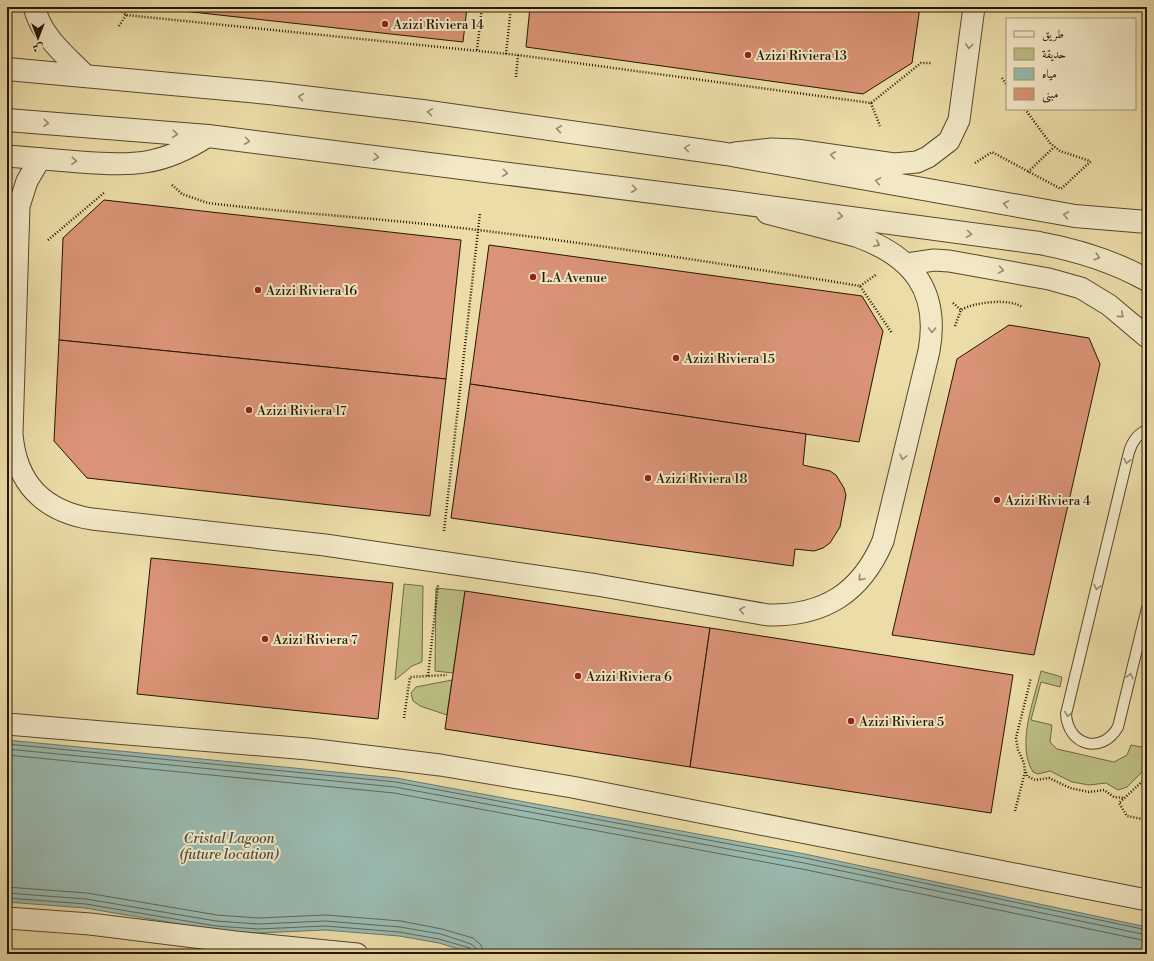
<svg xmlns="http://www.w3.org/2000/svg" width="1154" height="961" viewBox="0 0 1154 961" font-family="'Libre Bodoni',Amiri,serif">
	<style>
		.green { fill: #bcbf85; stroke: #716a43 }
		.water { fill: #9abab0; stroke: #6c786a }
		.lines { fill: none; stroke-linecap: round; stroke-linejoin: round }
		.shore { stroke: #606858; stroke-width: 1 }
		.building { fill: #da9376; stroke: #261601 }
		.service-casing { stroke: #57482b; stroke-width: 12 }
		.minor-casing { stroke: #57482b; stroke-width: 23 }
		.tertiary-casing { stroke: #57482b; stroke-width: 24 }
		.path { stroke: #261601; stroke-width: 2.5; stroke-dasharray: 1 2; stroke-linecap: butt }
		.service { stroke: #f2e8c6; stroke-width: 10 }
		.minor { stroke: #f2e8c6; stroke-width: 21 }
		.tertiary { stroke: #f2e8c6; stroke-width: 22 }
		.oneway { stroke: #968a6d }
		.poi-dot { fill: #8f2418; stroke: #f2e8c6; stroke-width: 1.5 }
		.labels { text-anchor: middle; stroke-width: 4; stroke-linejoin: round; paint-order: stroke }
		.poi-label { font-size: 13px; fill: #261601; stroke: #f2e8c6; text-anchor: start }
		.water-label { font-size: 14px; font-style: italic; fill: #4f4f3e; stroke: #f2e8c6 }
	</style>
	<rect width="100%" height="100%" fill="#ebdca8"/>
	<filter id="stains"><feTurbulence type="fractalNoise" baseFrequency=".005" numOctaves="4"/><feColorMatrix values="0 0 0 0 .2 0 0 0 0 .09 0 0 0 0 .02 0 0 0 .5 -.17"/></filter>
	<radialGradient id="worn" r=".72"><stop offset=".6" stop-color="#630" stop-opacity="0"/><stop offset="1" stop-color="#630" stop-opacity=".3"/></radialGradient>
	<g class="green">
		<polygon points="404,584 423,586 422,662 412,666 395,680"/>
		<polygon points="436,588 465,591 453,673 435,671"/>
		<path d="M1041,671L1062,677L1060,687L1041,682L1031,720L1052,725L1050,742L1057,749L1114,762L1127,755L1131,745L1147,748V767L1127,787L1118,790L1106,783L1089,785L1072,782L1050,771L1038,774L1033,772C1016,745 1034,700 1041,671Z"/>
		<polygon points="452,680 447,715 420,706 413,701 411,693 416,687"/>
	</g>
	<polygon class="water" points="7,740 396,778 805,854 1147,927 1147,954 474,954 439,943 399,936 325,930 258,933 215,930 85,908 7,902"/>
	<g class="lines">
		<g class="shore">
			<polyline points="7,744 396,782 805,858 1147,930"/>
			<polyline points="7,749 395,787 804,863 1147,935"/>
			<polyline points="7,755 394,793 802,869 1147,941"/>
			<polyline points="7,887 87,893 217,915 258,918 326,915 401,921 442,929 473,938 481,945 484,954"/>
			<polyline points="7,893 86,899 216,921 258,924 325,921 400,927 441,934 471,944 476,948 478,954"/>
			<polyline points="7,898 86,904 216,926 258,929 325,926 399,932 439,939 470,948 472,954"/>
		</g>
	</g>
	<g class="building">
		<polygon points="147,7 467,7 463,42"/>
		<polygon points="530,7 920,7 912,63 863,94 526,47"/>
		<polygon points="104,200 461,240 446,379 59,340 63,238"/>
		<polygon points="489,245 862,296 883,331 859,442 470,384"/>
		<polygon points="1009,325 1089,338 1100,364 1034,655 892,635 957,359"/>
		<polygon points="59,340 446,379 430,516 87,478 54,441"/>
		<polygon points="470,384 806,434 803,465 830,471 836,475 844,488 846,495 840,527 830,543 823,548 814,551 795,549 793,566 451,518"/>
		<polygon points="151,558 393,583 378,719 137,694"/>
		<polygon points="465,591 710,628 690,767 445,729"/>
		<polygon points="710,628 1013,675 991,813 690,767"/>
	</g>
	<g class="lines">
		<defs>
			<path id="service" d="M1147,430C1137,434 1132,442 1129,452L1066,714C1068,746 1102,755 1118,727L1147,608"/>
			<g id="minor">
				<path d="M34,7C42,37 64,54 85,75"/>
				<polyline points="735,153 772,149 796,150 894,164 917,162 928,157 949,141 959,120 974,7"/>
				<path d="M7,156C31,158 56,160 80,162C133,166 162,166 208,136"/>
				<path d="M40,159L27,181L19,206L12,434C16,483 43,511 92,519L325,545L597,585L768,615C824,616 861,593 883,541L929,351C940,290 912,256 856,236L767,213"/>
				<polyline points="907,264 934,260 949,261 1049,279 1081,288 1109,305 1147,337"/>
				<polyline points="7,724 308,749 440,765 572,787 1147,900"/>
				<polyline points="7,918 90,924 235,942 357,954"/>
			</g>
			<g id="tertiary">
				<polyline points="7,69 269,93 422,111 726,154 1075,216 1147,222"/>
				<path d="M7,120L208,136L732,202L1039,243C1077,250 1113,261 1147,280"/>
			</g>
		</defs>
		<use href="#service" class="service-casing"/>
		<use href="#minor" class="minor-casing"/>
		<use href="#tertiary" class="tertiary-casing"/>
		<g class="path">
			<polyline points="118,7 126,15 518,55 871,103 921,63 931,63"/>
			<polyline points="119,26 126,15"/>
			<polyline points="477,50 482,7"/>
			<polyline points="506,54 511,7"/>
			<polyline points="516,77 518,55"/>
			<polyline points="1002,78 1007,85"/>
			<polyline points="871,103 880,126"/>
			<polyline points="1025,109 1050,143 1060,151 1090,161"/>
			<polyline points="975,163 992,152 1061,189 1091,161"/>
			<polyline points="1028,172 1054,147"/>
			<path d="M172,185L182,194L208,203C283,212 359,217 435,225C577,241 719,263 860,286L892,333"/>
			<polyline points="48,240 105,192"/>
			<polyline points="860,286 877,274"/>
			<polyline points="953,303 961,310"/>
			<path d="M955,326L961,310C974,302 1010,298 1022,307"/>
			<polyline points="444,531 480,213"/>
			<polyline points="428,676 438,585"/>
			<polyline points="404,718 410,677 447,675"/>
			<polyline points="1026,772 1027,776 1035,780 1049,778 1070,788 1089,792 1104,790 1114,797 1125,798"/>
			<polyline points="1147,777 1119,803 1127,816 1147,820"/>
			<polyline points="1015,811 1025,772 1024,763 1018,750 1016,738 1031,678"/>
		</g>
		<use href="#service" class="service"/>
		<use href="#minor" class="minor"/>
		<use href="#tertiary" class="tertiary"/>
	</g>
	<defs><path id="oneway-chevron" d="M-2-3.5L2.5 0L-2 3.5" fill="none" stroke-width="1.6" stroke-linecap="round" stroke-linejoin="round"/></defs>
	<g class="oneway">
		<use href="#oneway-chevron" transform="translate(969 46) rotate(97)"/>
		<use href="#oneway-chevron" transform="translate(301 97) rotate(-173)"/>
		<use href="#oneway-chevron" transform="translate(430 112) rotate(-172)"/>
		<use href="#oneway-chevron" transform="translate(46 123) rotate(5)"/>
		<use href="#oneway-chevron" transform="translate(559 129) rotate(-172)"/>
		<use href="#oneway-chevron" transform="translate(175 134) rotate(5)"/>
		<use href="#oneway-chevron" transform="translate(247 141) rotate(7)"/>
		<use href="#oneway-chevron" transform="translate(687 148) rotate(-171)"/>
		<use href="#oneway-chevron" transform="translate(833 155) rotate(-172)"/>
		<use href="#oneway-chevron" transform="translate(376 157) rotate(7)"/>
		<use href="#oneway-chevron" transform="translate(74 161) rotate(4)"/>
		<use href="#oneway-chevron" transform="translate(505 173) rotate(7)"/>
		<use href="#oneway-chevron" transform="translate(878 181) rotate(-170)"/>
		<use href="#oneway-chevron" transform="translate(634 189) rotate(7)"/>
		<use href="#oneway-chevron" transform="translate(1006 204) rotate(-170)"/>
		<use href="#oneway-chevron" transform="translate(1066 215) rotate(-170)"/>
		<use href="#oneway-chevron" transform="translate(840 216) rotate(8)"/>
		<use href="#oneway-chevron" transform="translate(969 234) rotate(8)"/>
		<use href="#oneway-chevron" transform="translate(877 244) rotate(26)"/>
		<use href="#oneway-chevron" transform="translate(1097 257) rotate(18)"/>
		<use href="#oneway-chevron" transform="translate(1001 270) rotate(10)"/>
		<use href="#oneway-chevron" transform="translate(1121 315) rotate(40)"/>
		<use href="#oneway-chevron" transform="translate(932 330) rotate(92)"/>
		<use href="#oneway-chevron" transform="translate(903 457) rotate(104)"/>
		<use href="#oneway-chevron" transform="translate(1127 461) rotate(103)"/>
		<use href="#oneway-chevron" transform="translate(861 578) rotate(131)"/>
		<use href="#oneway-chevron" transform="translate(1097 587) rotate(103)"/>
		<use href="#oneway-chevron" transform="translate(742 610) rotate(-170)"/>
		<use href="#oneway-chevron" transform="translate(1130 676) rotate(-76)"/>
		<use href="#oneway-chevron" transform="translate(1068 714) rotate(98)"/>
	</g>
	<g class="poi-dot">
		<circle cx="385" cy="24" r="4"/>
		<circle cx="748" cy="55" r="4"/>
		<circle cx="533" cy="277" r="4"/>
		<circle cx="258" cy="290" r="4"/>
		<circle cx="676" cy="358" r="4"/>
		<circle cx="249" cy="410" r="4"/>
		<circle cx="648" cy="478" r="4"/>
		<circle cx="997" cy="500" r="4"/>
		<circle cx="265" cy="639" r="4"/>
		<circle cx="578" cy="676" r="4"/>
		<circle cx="851" cy="721" r="4"/>
	</g>
	<g class="labels">
		<g class="poi-label">
			<text x="393" y="29">Azizi Riviera 14</text>
			<text x="756" y="60">Azizi Riviera 13</text>
			<text x="541" y="282">L.A Avenue</text>
			<text x="266" y="295">Azizi Riviera 16</text>
			<text x="684" y="363">Azizi Riviera 15</text>
			<text x="257" y="415">Azizi Riviera 17</text>
			<text x="656" y="483">Azizi Riviera 18</text>
			<text x="1005" y="505">Azizi Riviera 4</text>
			<text x="273" y="644">Azizi Riviera 7</text>
			<text x="586" y="681">Azizi Riviera 6</text>
			<text x="859" y="726">Azizi Riviera 5</text>
		</g>
		<g class="water-label">
			<text x="229" y="843">Cristal Lagoon<tspan x="229" dy="16">(future location)</tspan></text>
		</g>
	</g>
	<rect width="1154" height="961" fill="none" stroke="#ebdca8" stroke-width="24"/>
	<rect x="8" y="8" width="1138" height="945" fill="none" stroke="#261601" stroke-width="2"/>
	<rect x="12" y="12" width="1130" height="937" fill="none" stroke="#261601"/>
	<rect x="1006" y="18" width="130" height="92" fill="#f2e8c6" stroke="#a09477"/>
	<rect x="1014" y="31" width="20" height="6" fill="#f2e8c6" stroke="#a09477"/>
	<text x="1042" y="38" font-size="12" fill="#261601">طريق</text>
	<rect x="1014" y="48" width="20" height="12" fill="#bcbf85" stroke="#a09477"/>
	<text x="1042" y="58" font-size="12" fill="#261601">حديقة</text>
	<rect x="1014" y="68" width="20" height="12" fill="#9abab0" stroke="#a09477"/>
	<text x="1042" y="78" font-size="12" fill="#261601">مياه</text>
	<rect x="1014" y="88" width="20" height="12" fill="#da9376" stroke="#a09477"/>
	<text x="1042" y="98" font-size="12" fill="#261601">مبنى</text>
	<g transform="translate(38 38) rotate(180)" stroke="#f2e8c6" stroke-width="3" paint-order="stroke">
	<path d="M0-3L7 15L0 10L-7 15Z" fill="#261601"/>
	<text y="-6" font-size="11" font-weight="bold" text-anchor="middle" fill="#261601">ش</text>
	</g>
	<rect width="100%" height="100%" filter="url(#stains)"/>
	<rect width="100%" height="100%" fill="url(#worn)"/>
</svg>
